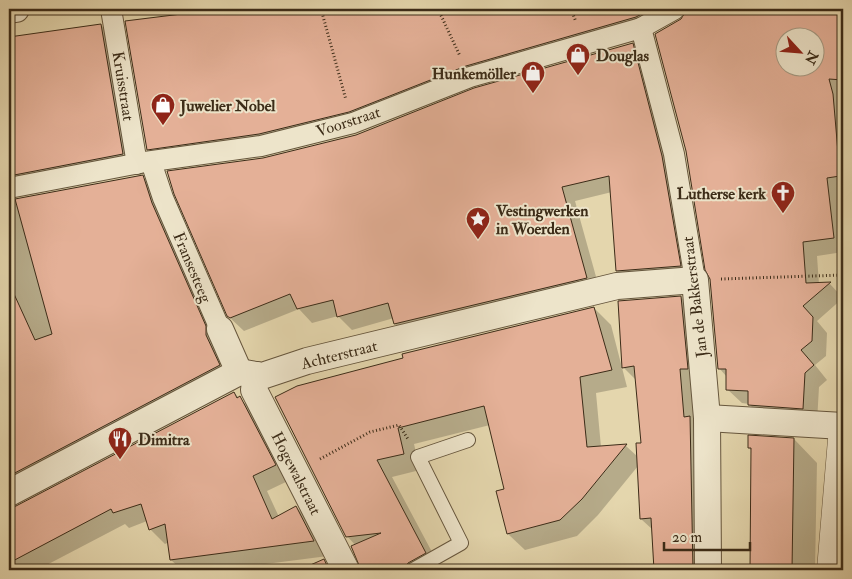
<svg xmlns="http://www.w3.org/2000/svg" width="852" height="579" viewBox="0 0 852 579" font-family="'IM FELL Double Pica',serif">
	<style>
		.shadow { fill: #0003; fill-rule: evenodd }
		.building { fill: #e4b097; stroke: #3c2c18; fill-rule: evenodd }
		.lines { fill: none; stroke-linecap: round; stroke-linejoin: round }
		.service-casing { stroke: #66563d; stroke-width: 16 }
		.pedestrian-casing { stroke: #66563d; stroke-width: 22 }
		.minor-casing { stroke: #66563d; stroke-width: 28 }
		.tertiary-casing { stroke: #66563d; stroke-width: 29 }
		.path { stroke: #3c2c18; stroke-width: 3; stroke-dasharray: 1 2.5; stroke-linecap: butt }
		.service { stroke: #ede4ca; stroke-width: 14 }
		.pedestrian { stroke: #ede4ca; stroke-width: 20 }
		.minor { stroke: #ede4ca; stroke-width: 26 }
		.tertiary { stroke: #ede4ca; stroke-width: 28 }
		.labels { text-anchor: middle; stroke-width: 4; stroke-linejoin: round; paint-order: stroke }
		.poi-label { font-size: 16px; font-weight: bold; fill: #3c2c18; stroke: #ede4ca; text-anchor: start }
		.street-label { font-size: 16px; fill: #3c2c18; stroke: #ede4ca }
	</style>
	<rect width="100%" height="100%" fill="#e4d6ad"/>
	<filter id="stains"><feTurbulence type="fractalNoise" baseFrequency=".004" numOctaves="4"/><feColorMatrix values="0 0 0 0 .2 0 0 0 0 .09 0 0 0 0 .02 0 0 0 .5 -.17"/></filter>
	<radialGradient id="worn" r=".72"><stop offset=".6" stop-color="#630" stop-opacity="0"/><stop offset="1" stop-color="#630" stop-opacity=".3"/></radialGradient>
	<g class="shadow">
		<path d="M222,9H843V192H841L843,252L817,256L819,284H830L843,298L817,321L827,333L826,356L815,365L827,380L819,387L817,422L764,419L749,404L742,403L727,389V377L719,368L686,12L651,31L481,80L162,164L148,149L127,22ZM784,38H814V68H784Z"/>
		<polygon points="101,25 116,40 138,169 22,191 10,201 142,176 157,191 234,380 11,500 9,507 9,38"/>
		<polygon points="632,44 646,58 694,279 631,284 617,271 612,192 575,201 600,291 409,338 395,324 394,318 352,330 338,316 312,323 299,309 244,331 228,316 263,159 356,136"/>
		<polygon points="681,297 693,310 705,570 656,570 653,530 641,519 638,466 598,515 577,536 525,550 508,534 506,490 490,425 414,444 420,470 392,477 440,567 442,566 446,570 362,570 354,550 358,548 347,536 405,359 594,308 611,325 627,387 596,393 601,447 626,446 638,457 642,444 637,381 624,368"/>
		<polygon points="234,393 255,413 290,480 267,491 279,517 296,507 311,522 328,556 219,570 182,570 171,560 169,542 165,544 150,529 147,521 129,528 125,524 37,570 9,570 9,509 16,507"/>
		<polygon points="794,439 817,463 815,570 751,570 752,451 749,448"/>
		<polygon points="324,562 332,570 307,570"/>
	</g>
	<g class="building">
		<polygon points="222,9 651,9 636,17 466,66 349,112 259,134 147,150 125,21"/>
		<path d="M687,9H843V80L829,79L833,94L840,176L827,178L834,238L803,242L806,283L831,282L803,306L813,317L812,341L801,350L814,365L805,373L803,409L748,405V391L726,390V369H718L710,279L705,270L686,151L655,34L681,19ZM784,38H814V68H784Z"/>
		<polygon points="101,24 123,154 9,176 9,37"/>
		<polygon points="633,43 662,156 681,266 616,271 609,176 562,187 587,278 394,324 388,303 337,317 333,300 297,309 290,294 230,318 227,316 174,194 167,171 263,158 356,135 474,88"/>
		<polygon points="143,175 152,203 206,326 206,335 220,365 9,476 9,283 35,340 52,334 15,199"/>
		<polygon points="681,296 688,369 680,369 684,417 690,416 693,570 654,570 651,518 640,519 636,443 641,443 634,366 622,368 618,301"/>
		<polygon points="594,307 612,370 580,377 587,447 627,444 582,499 560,520 507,534 496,491 504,489 484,406 398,428 404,454 377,460 426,553 408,563 404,570 361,570 351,546 381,533 346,537 275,397 297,386 403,358 402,354"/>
		<polygon points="234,392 237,398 240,396 276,465 253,476 272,519 296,506 314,541 170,560 165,524 149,530 141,504 113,513 111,509 9,563 9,508 16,506"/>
		<polygon points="748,435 794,438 792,570 750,570 751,448 748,448"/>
		<polygon points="324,559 329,570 299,570"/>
	</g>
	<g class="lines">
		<defs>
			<polyline id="service" points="413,570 461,543 418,457 468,440"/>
			<g id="pedestrian">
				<polyline points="111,9 137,164"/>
				<polyline points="641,28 674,154 695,280"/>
				<polyline points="151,162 163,198 220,329"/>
				<polyline points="9,188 145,162 261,146 353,123 470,77 641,28 675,9"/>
			</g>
			<g id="minor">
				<polyline points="9,10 16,9"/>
				<polyline points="220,329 239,372"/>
				<polyline points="256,375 254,390 346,570"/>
				<polyline points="707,418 843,426"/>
				<polyline points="9,493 239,372 262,376 307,361 617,286 695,280 707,418 708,570"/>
			</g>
			<polyline id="tertiary" points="831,570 843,428"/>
		</defs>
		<use href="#service" class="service-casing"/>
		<use href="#pedestrian" class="pedestrian-casing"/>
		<use href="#minor" class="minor-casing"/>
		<use href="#tertiary" class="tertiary-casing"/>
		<g class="path">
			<polyline points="321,9 346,100"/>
			<polyline points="438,9 460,56"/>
			<polyline points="571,9 576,22"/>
			<polyline points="721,279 843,275"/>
			<polyline points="320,459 370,432 399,425 408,439"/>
		</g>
		<use href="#service" class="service"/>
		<use href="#pedestrian" class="pedestrian"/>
		<use href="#minor" class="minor"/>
		<use href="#tertiary" class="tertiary"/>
	</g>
	<defs>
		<symbol id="shop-pin" viewBox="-11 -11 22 30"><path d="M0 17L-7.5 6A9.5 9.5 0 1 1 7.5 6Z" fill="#8f2418" stroke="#ede4ca"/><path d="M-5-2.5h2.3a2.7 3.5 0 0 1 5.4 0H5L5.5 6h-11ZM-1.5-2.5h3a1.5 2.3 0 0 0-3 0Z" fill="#fff"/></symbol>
		<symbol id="church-pin" viewBox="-11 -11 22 30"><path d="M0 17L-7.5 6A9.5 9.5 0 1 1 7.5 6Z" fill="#8f2418" stroke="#ede4ca"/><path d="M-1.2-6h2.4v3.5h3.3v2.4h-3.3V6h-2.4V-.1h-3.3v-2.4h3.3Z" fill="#fff"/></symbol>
		<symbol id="sight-pin" viewBox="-11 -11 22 30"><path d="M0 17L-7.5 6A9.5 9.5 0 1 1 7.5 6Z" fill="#8f2418" stroke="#ede4ca"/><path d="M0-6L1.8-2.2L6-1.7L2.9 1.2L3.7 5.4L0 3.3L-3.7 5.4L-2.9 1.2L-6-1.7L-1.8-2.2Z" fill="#fff"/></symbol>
		<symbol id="restaurant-pin" viewBox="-11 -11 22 30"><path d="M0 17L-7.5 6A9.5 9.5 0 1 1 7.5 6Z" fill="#8f2418" stroke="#ede4ca"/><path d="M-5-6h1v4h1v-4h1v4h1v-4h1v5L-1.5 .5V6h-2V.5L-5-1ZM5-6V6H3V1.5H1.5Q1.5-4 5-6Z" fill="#fff"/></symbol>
	</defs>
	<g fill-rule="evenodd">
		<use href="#shop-pin" x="564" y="41" width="28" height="38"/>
		<use href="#shop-pin" x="519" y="59" width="28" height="38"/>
		<use href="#shop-pin" x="149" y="91" width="28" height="38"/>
		<use href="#church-pin" x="769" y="179" width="28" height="38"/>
		<use href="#sight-pin" x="464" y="205" width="28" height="38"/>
		<use href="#restaurant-pin" x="106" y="425" width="28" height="38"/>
	</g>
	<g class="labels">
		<g class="poi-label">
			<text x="596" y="61">Douglas</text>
			<text x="516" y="79" text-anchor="end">Hunkemöller</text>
			<text x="180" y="111">Juwelier Nobel</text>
			<text x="766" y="199" text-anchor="end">Lutherse kerk</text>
			<text x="496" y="216">Vestingwerken<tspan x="496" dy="18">in Woerden</tspan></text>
			<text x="138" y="445">Dimitra</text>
		</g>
		<g class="street-label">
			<text transform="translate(124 86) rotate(81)" y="6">Kruisstraat</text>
			<text transform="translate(348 121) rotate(-18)" y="6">Voorstraat</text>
			<text transform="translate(193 267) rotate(67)" y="6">Fransesteeg</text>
			<text transform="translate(694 297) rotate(-97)" y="6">Jan de Bakkerstraat</text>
			<text transform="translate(339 354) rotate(-14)" y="6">Achterstraat</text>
			<text transform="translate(297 473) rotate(63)" y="6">Hogewalstraat</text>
		</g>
	</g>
	<rect width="852" height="579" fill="none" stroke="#e4d6ad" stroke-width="30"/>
	<rect x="10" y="10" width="832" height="559" fill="none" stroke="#3c2c18" stroke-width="2.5"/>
	<rect x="15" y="15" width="822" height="549" fill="none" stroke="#3c2c18"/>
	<g transform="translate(800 52) rotate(116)"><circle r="24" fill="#ede4ca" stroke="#a69a83"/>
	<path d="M0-4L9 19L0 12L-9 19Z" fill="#8f2418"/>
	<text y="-8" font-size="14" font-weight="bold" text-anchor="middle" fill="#3c2c18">N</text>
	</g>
	<path d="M664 542v8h86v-8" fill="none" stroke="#3c2c18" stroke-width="2.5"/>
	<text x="672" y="542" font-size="15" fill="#3c2c18" stroke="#ede4ca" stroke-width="4" paint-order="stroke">20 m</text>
	<rect width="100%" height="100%" filter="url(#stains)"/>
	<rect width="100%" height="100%" fill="url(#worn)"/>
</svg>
